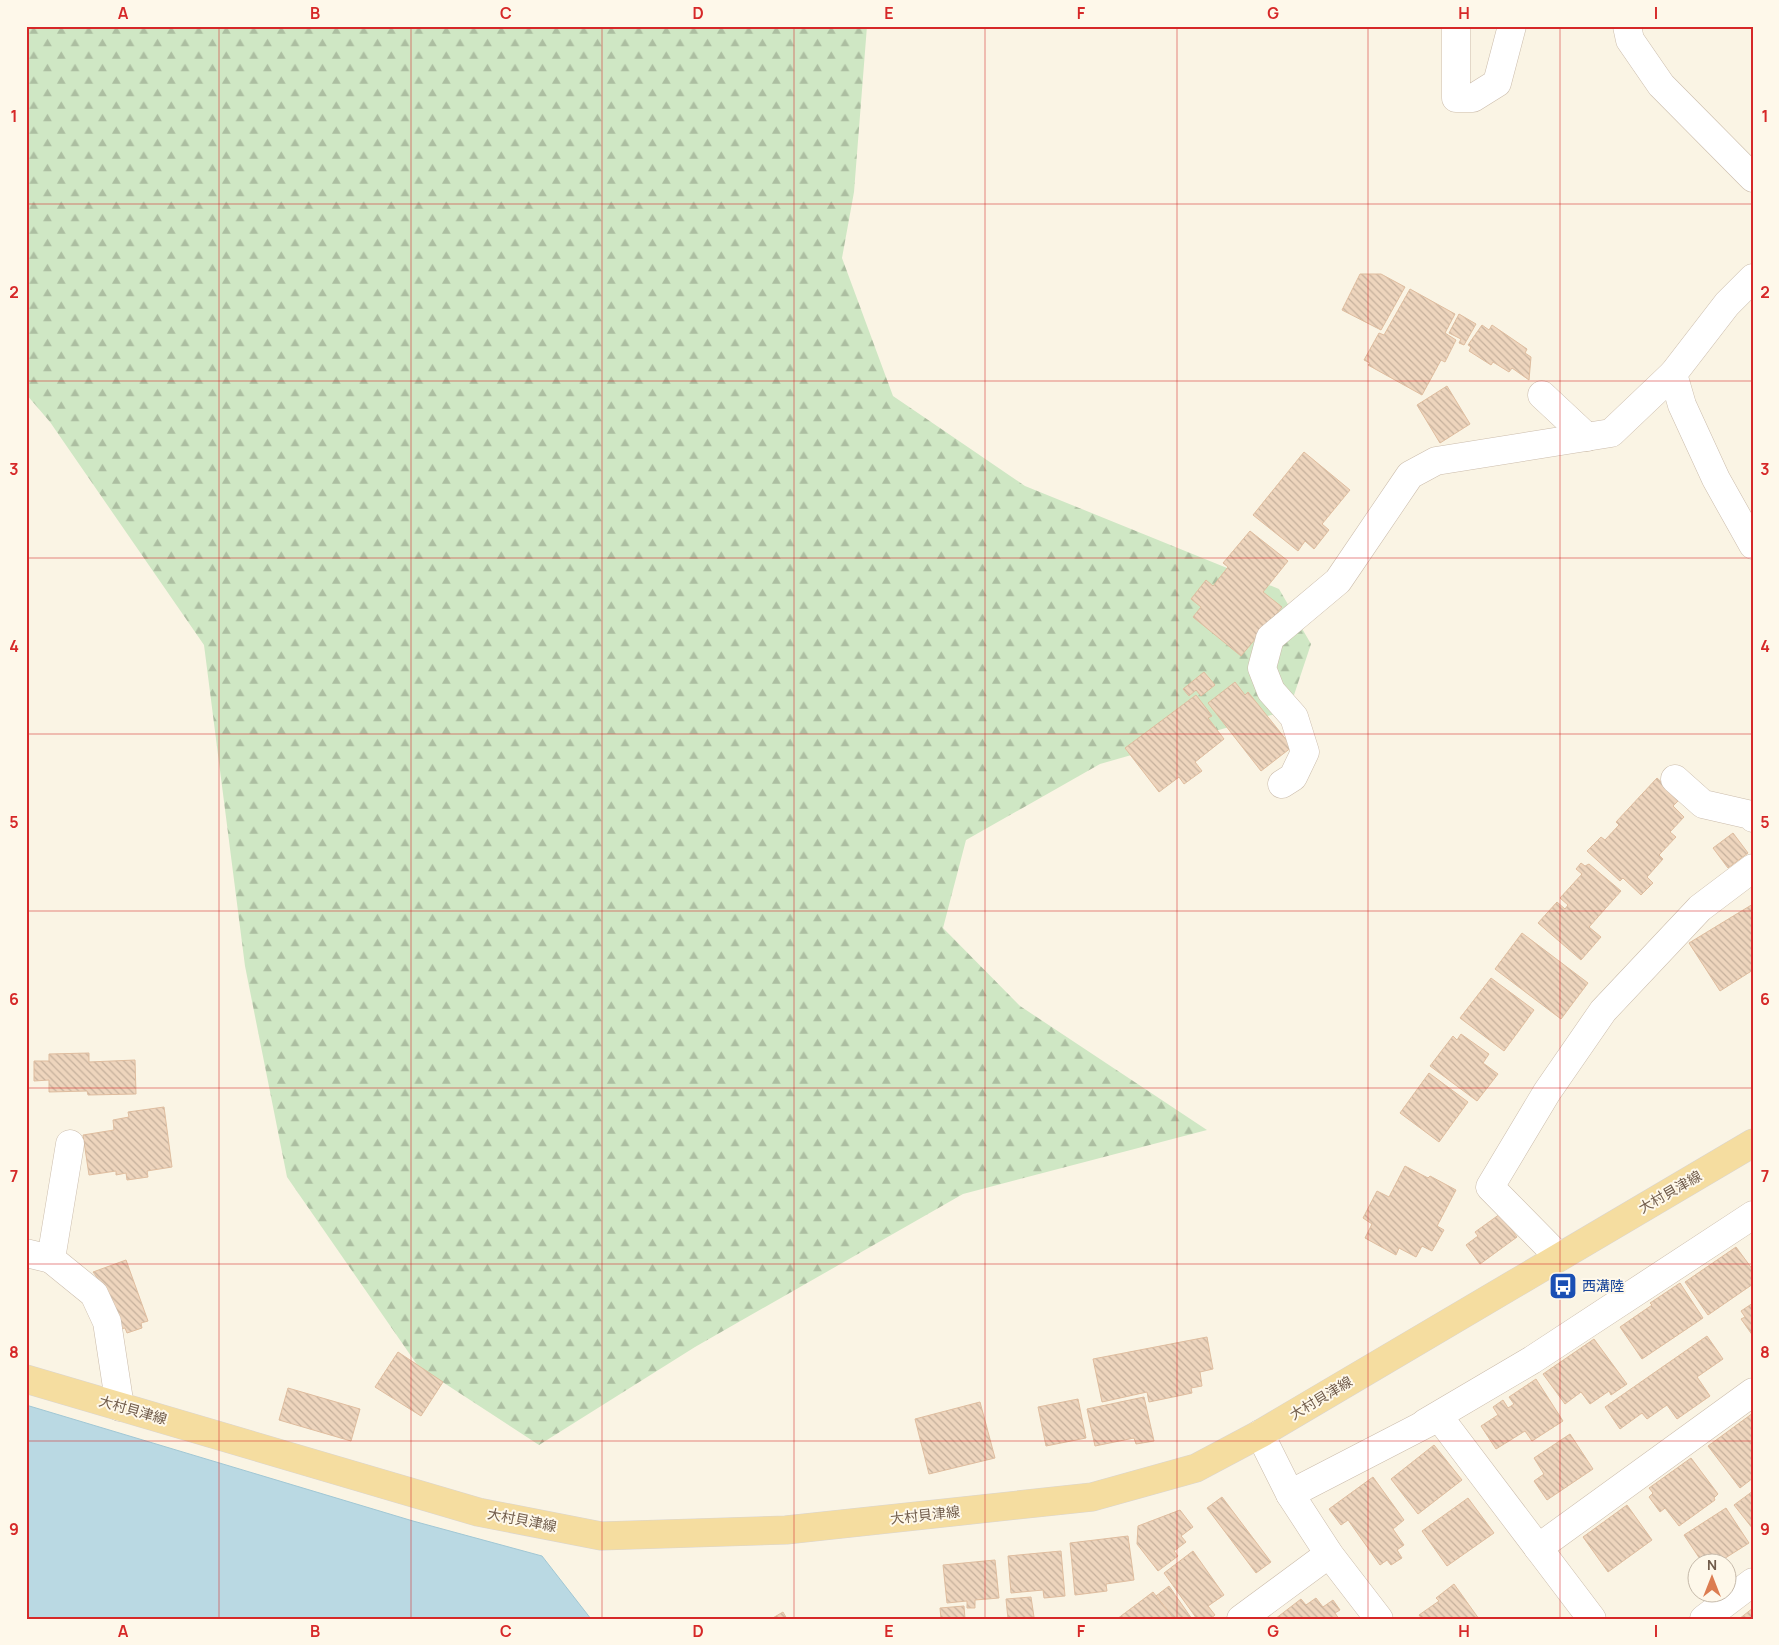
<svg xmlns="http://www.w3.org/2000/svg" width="1779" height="1645" viewBox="0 0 1779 1645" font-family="Manrope,'Noto Sans JP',sans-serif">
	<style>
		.forest { fill: url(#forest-firs) }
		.water { fill: #bad9e3; stroke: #a1c7d4 }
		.building { fill: url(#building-back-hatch); stroke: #dfbd9f }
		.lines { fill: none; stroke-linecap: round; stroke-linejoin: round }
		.minor-casing { stroke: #cbbcab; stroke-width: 29 }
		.major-casing { stroke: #dad5d0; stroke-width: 29 }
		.minor { stroke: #fff; stroke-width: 28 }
		.major { stroke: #f5dda0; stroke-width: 28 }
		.grid { fill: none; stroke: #d62828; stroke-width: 1; stroke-opacity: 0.55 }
		.labels { text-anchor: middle; stroke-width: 4; stroke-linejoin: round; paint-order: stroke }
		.street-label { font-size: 14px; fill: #715c4b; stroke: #fef8ea }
		.transit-label { font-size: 14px; fill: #164399; stroke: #fef8ea; text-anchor: start }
		.neatline { fill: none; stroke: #d62828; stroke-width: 2 }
		.grid-label { font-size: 16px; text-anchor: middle; font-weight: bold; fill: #d62828 }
	</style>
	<defs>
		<pattern id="forest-firs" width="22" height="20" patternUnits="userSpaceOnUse" patternTransform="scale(1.25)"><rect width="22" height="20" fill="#cfe7c4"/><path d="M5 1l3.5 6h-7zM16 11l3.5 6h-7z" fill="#acbea1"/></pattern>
		<pattern id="building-back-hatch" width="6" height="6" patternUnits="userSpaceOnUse" patternTransform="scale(1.25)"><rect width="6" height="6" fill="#eed5bd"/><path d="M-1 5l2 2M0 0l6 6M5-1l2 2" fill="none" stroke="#c5b09c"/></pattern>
	</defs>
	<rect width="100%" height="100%" fill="#faf4e4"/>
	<polygon class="forest" points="26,26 867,26 854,192 842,258 893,396 1025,486 1279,589 1311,644 1289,710 1100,764 966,840 943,928 1020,1006 1207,1130 963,1194 695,1347 539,1445 418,1366 287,1177 245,966 204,645 50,422 26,394"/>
	<polygon class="water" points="26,1405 413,1521 542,1556 591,1619 26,1619"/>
	<g class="building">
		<polygon points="1360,274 1381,274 1405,287 1381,330 1342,310"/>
		<polygon points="1410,289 1455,314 1445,333 1456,340 1445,362 1441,360 1422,395 1368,365 1370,363 1364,360 1379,333 1384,335"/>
		<polygon points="1459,314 1476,324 1464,345 1459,343 1461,339 1449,333"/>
		<polygon points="1482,325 1489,330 1492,325 1527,349 1525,353 1531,357 1529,380 1512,368 1509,372 1493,362 1491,365 1469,351 1471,347 1468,345"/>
		<polygon points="1447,386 1470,424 1440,443 1417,405"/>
		<polygon points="1304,452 1350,490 1322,524 1329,530 1314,549 1305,541 1298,551 1253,515"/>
		<polygon points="1250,531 1288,561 1263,592 1282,607 1241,656 1193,617 1201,607 1191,599 1206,580 1213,586 1228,567 1223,563"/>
		<polygon points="1204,672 1215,685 1201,696 1196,690 1189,696 1183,689"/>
		<polygon points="1235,682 1245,695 1248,692 1292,747 1261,771 1208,703"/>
		<polygon points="1196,695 1212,716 1208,718 1224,739 1195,762 1202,771 1184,784 1179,777 1159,792 1125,748"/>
		<polygon points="1657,778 1680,799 1673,806 1684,817 1670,832 1676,837 1659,855 1663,859 1647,877 1653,883 1641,895 1623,878 1620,881 1587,851 1601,837 1605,840 1619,825 1616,822"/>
		<polygon points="1733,833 1748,853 1728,868 1713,848"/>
		<polygon points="1581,863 1585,866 1589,864 1621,891 1589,927 1601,937 1581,960 1538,923 1557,902 1565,909 1568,905 1560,898 1582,874 1576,869"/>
		<polygon points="1753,904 1753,970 1720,991 1689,943"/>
		<polygon points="1522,933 1588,983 1561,1019 1495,969"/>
		<polygon points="1491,978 1534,1010 1504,1051 1460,1018"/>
		<polygon points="1461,1034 1489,1054 1483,1063 1498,1074 1477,1101 1430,1066 1453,1036 1457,1040"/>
		<polygon points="89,1053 89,1062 135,1060 136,1094 88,1095 87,1091 49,1092 49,1080 34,1081 34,1061 49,1061 49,1054"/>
		<polygon points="1429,1073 1468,1102 1439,1142 1400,1113"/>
		<polygon points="164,1107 172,1167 147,1171 148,1177 127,1180 126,1173 116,1175 116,1171 89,1175 83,1135 114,1130 113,1120 129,1117 128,1112"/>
		<polygon points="1405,1166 1428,1178 1430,1176 1456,1190 1437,1226 1444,1230 1432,1251 1422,1246 1416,1257 1399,1248 1396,1255 1365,1238 1372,1224 1363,1218 1377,1191 1389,1197"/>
		<polygon points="1500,1214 1517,1237 1480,1264 1466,1245 1478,1236 1475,1232"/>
		<polygon points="1736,1247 1753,1270 1753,1284 1708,1315 1685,1282"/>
		<polygon points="126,1260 148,1321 141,1323 142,1328 127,1333 125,1328 120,1329 105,1288 93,1272"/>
		<polygon points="1680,1283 1703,1318 1642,1359 1620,1327 1652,1305 1650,1303"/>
		<polygon points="1753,1303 1753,1336 1741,1319 1745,1317 1741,1311"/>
		<polygon points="1707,1336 1723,1359 1697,1377 1710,1396 1677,1419 1667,1405 1647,1419 1642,1413 1620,1429 1605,1407"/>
		<polygon points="1207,1337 1213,1369 1200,1372 1202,1386 1191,1388 1192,1393 1149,1402 1147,1392 1102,1402 1093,1359"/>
		<polygon points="1594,1339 1627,1384 1611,1395 1609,1391 1590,1404 1581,1392 1565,1404 1543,1374"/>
		<polygon points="398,1352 443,1382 421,1416 375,1387"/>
		<polygon points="1536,1379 1563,1421 1532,1441 1525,1431 1496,1449 1481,1426 1498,1415 1493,1407 1503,1400 1508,1408 1514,1404 1509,1397"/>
		<polygon points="288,1388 360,1409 351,1441 279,1420"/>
		<polygon points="1144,1397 1154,1441 1136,1444 1134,1438 1095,1446 1087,1409"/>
		<polygon points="1078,1399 1086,1438 1046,1446 1038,1407"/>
		<polygon points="980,1402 995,1458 929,1474 915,1419"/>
		<polygon points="1753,1413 1753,1478 1740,1488 1708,1446"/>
		<polygon points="1570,1434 1593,1469 1547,1500 1534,1481 1544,1474 1534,1458"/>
		<polygon points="1434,1445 1462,1480 1418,1514 1391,1479"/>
		<polygon points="1691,1458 1718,1494 1714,1498 1715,1500 1679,1526 1665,1508 1660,1512 1649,1497 1653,1493 1649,1488"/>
		<polygon points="1373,1477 1404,1520 1393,1529 1404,1545 1397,1550 1402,1558 1391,1565 1387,1560 1380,1565 1348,1520 1341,1525 1329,1509"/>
		<polygon points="1753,1491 1753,1529 1734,1505"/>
		<polygon points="1222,1497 1271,1562 1256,1573 1207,1508"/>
		<polygon points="1468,1498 1494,1533 1447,1566 1422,1531"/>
		<polygon points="1627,1505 1652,1540 1608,1572 1583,1537"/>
		<polygon points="1726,1508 1749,1543 1719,1562 1702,1562 1684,1535"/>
		<polygon points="1180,1510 1193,1527 1181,1536 1186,1542 1174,1551 1178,1556 1158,1571 1137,1544 1138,1526"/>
		<polygon points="1128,1536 1134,1580 1106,1584 1107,1591 1075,1595 1070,1543"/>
		<polygon points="1061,1551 1065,1596 1044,1598 1043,1590 1011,1593 1008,1556"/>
		<polygon points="1193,1551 1224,1595 1208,1606 1215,1615 1210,1619 1197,1619 1164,1573"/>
		<polygon points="995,1560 999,1598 975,1600 975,1608 967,1608 967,1601 947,1603 943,1565"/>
		<polygon points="1454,1584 1479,1619 1422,1619 1419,1615 1439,1601 1436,1598"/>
		<polygon points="1169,1586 1192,1619 1174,1619 1156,1596"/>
		<polygon points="1153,1592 1174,1619 1117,1619"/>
		<polygon points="1031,1597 1034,1617 1008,1619 1006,1599"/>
		<polygon points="1316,1598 1323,1607 1333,1600 1340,1610 1335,1613 1339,1619 1275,1619 1301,1599 1306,1605"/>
		<polygon points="964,1606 965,1619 941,1619 940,1608"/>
		<polygon points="1753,1608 1753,1619 1739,1619"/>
		<polygon points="783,1612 787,1619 771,1619"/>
	</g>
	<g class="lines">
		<defs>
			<g id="minor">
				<polyline points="1456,26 1456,98 1473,98 1497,83 1512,26"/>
				<polyline points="1627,26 1630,40 1661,85 1753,178"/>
				<polyline points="1753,278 1727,304 1673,374 1682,405 1716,479 1753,545"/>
				<polyline points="1542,395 1587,437"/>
				<polyline points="1675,779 1703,804 1751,815 1753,818"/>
				<polyline points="1282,784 1293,777 1305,752 1294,717 1271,691 1262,668 1270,638 1338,581 1410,475 1436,461 1611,433 1673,374"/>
				<polyline points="70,1144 51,1259 94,1294 107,1322 120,1407"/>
				<polyline points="26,1253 51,1259"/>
				<polyline points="1559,1257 1490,1187 1547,1092 1603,1011 1700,908 1753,868"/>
				<polyline points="1425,1423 1532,1360 1753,1215"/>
				<polyline points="1260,1434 1290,1494 1329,1554 1379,1619"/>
				<polyline points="1290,1494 1439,1417 1592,1619"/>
				<polyline points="1538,1548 1753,1392"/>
				<polyline points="1241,1619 1329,1554"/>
				<polyline points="1704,1619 1753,1582"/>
			</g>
			<polyline id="major" points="26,1379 478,1512 601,1536 786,1530 1092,1497 1196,1468 1260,1434 1753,1143"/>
		</defs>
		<use href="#minor" class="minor-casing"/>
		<use href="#major" class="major-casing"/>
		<use href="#minor" class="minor"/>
		<use href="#major" class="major"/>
	</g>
	<path class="grid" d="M219,26V1619M411,26V1619M602,26V1619M794,26V1619M985,26V1619M1177,26V1619M1368,26V1619M1560,26V1619M26,204H1753M26,381H1753M26,558H1753M26,734H1753M26,911H1753M26,1088H1753M26,1264H1753M26,1441H1753"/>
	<defs>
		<symbol id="bus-square" viewBox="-11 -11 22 22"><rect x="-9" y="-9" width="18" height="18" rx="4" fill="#1a4fb4" stroke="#fef8ea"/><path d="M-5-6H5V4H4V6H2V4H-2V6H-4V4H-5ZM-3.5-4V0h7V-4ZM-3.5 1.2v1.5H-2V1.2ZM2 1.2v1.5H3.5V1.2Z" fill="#fff"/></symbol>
	</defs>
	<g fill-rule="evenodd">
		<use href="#bus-square" x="1547" y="1270" width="32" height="32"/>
	</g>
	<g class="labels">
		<g class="street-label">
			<text transform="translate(1670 1192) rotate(-30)" y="5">大村貝津線</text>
			<text transform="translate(1321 1398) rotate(-31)" y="5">大村貝津線</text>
			<text transform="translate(133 1410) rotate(16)" y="5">大村貝津線</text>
			<text transform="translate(925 1515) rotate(-6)" y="5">大村貝津線</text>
			<text transform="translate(522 1520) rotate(11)" y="5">大村貝津線</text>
		</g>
		<g class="transit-label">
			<text x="1582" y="1291">西溝陸</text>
		</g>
	</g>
	<rect width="1779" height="1645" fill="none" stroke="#fef8ea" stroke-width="55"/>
	<g transform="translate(1712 1578)"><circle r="24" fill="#fef8ea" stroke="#c6baaa"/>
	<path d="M0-4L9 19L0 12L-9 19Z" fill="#dc7d51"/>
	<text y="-8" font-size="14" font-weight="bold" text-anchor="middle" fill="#715c4b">N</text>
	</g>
	<rect x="28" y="28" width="1724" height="1590" class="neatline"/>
	<g class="grid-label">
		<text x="123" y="19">A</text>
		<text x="315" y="19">B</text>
		<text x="506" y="19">C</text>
		<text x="698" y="19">D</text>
		<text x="889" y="19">E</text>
		<text x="1081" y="19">F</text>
		<text x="1273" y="19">G</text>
		<text x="1464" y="19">H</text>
		<text x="1656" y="19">I</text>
		<text x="14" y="122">1</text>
		<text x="1765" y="122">1</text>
		<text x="14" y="298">2</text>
		<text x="1765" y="298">2</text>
		<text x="14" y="475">3</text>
		<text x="1765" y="475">3</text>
		<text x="14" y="652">4</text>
		<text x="1765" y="652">4</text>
		<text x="14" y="828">5</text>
		<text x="1765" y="828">5</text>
		<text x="14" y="1005">6</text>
		<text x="1765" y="1005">6</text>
		<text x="14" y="1182">7</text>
		<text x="1765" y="1182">7</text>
		<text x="14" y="1358">8</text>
		<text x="1765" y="1358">8</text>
		<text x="14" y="1535">9</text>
		<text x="1765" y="1535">9</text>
		<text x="123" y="1637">A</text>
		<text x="315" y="1637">B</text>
		<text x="506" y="1637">C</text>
		<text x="698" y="1637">D</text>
		<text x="889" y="1637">E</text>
		<text x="1081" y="1637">F</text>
		<text x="1273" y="1637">G</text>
		<text x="1464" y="1637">H</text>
		<text x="1656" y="1637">I</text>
	</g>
</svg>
